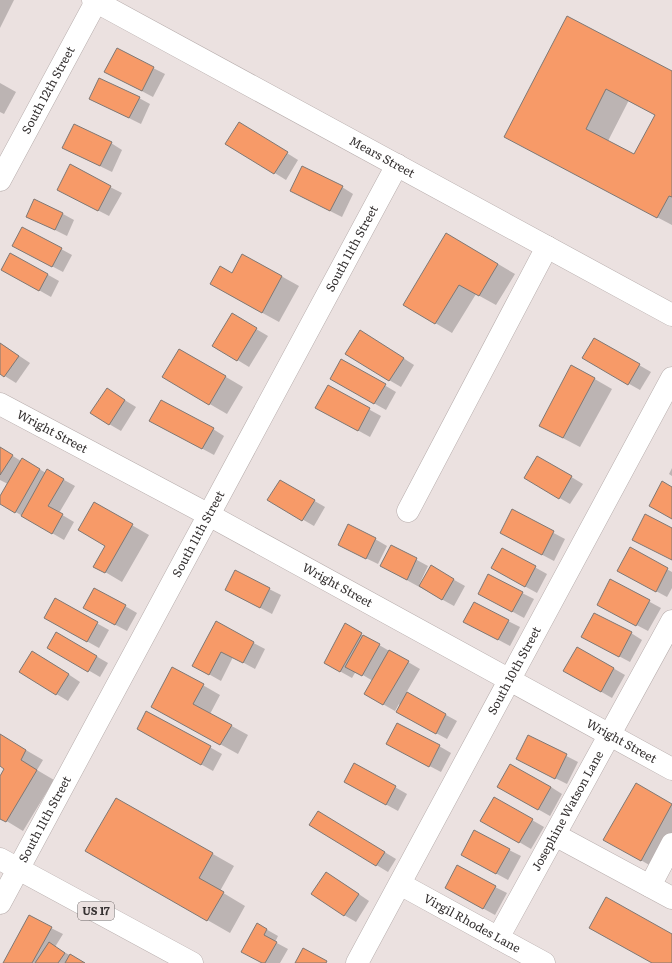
<svg xmlns="http://www.w3.org/2000/svg" width="672" height="963" viewBox="0 0 672 963" font-family="Literata,serif">
	<style>
		.shadow { fill: #0003; fill-rule: evenodd }
		.building { fill: #f79a68; stroke: #7f7874; fill-rule: evenodd }
		.lines { fill: none; stroke-linecap: round; stroke-linejoin: round }
		.minor-casing { stroke: #b7adac; stroke-width: 23 }
		.major-casing { stroke: #b7adac; stroke-width: 23 }
		.minor { stroke: #fff; stroke-width: 22 }
		.major { stroke: #fff; stroke-width: 22 }
		.labels { text-anchor: middle; stroke-width: 4; stroke-linejoin: round; paint-order: stroke }
		.shield { fill: #ebe1e0; stroke: #6b6565; stroke-width: 1 }
		.shield-label { font-size: 11px; font-weight: bold; fill: #343030 }
		.street-label { font-size: 12px; fill: #343030; stroke: #ebe1e0 }
	</style>
	<rect width="100%" height="100%" fill="#ebe1e0"/>
	<g class="shadow">
		<polygon points="0,0 14,0 0,28"/>
		<path d="M567,18L672,73V225L527,149ZM629,100L656,115L634,156L608,141Z"/>
		<polygon points="153,68 165,74 153,97 117,78"/>
		<polygon points="0,83 16,92 4,114 0,112"/>
		<polygon points="139,98 150,104 141,124 90,99"/>
		<polygon points="250,130 298,160 286,180 227,143"/>
		<polygon points="111,143 122,150 112,172 75,154"/>
		<polygon points="110,187 122,193 109,216 70,196"/>
		<polygon points="342,187 353,194 342,217 302,197"/>
		<polygon points="63,214 74,220 67,236 27,216"/>
		<polygon points="447,234 515,274 496,305 476,294 452,333 405,305"/>
		<polygon points="61,249 72,255 63,272 25,252"/>
		<polygon points="11,254 59,281 51,297 14,276"/>
		<polygon points="243,255 299,286 279,322 228,294 232,274"/>
		<polygon points="232,315 268,336 249,367 213,345"/>
		<polygon points="372,338 414,365 401,387 389,380"/>
		<polygon points="594,339 651,372 640,390 583,358"/>
		<polygon points="0,343 30,363 16,383 0,373"/>
		<polygon points="180,350 243,387 227,414 163,377"/>
		<polygon points="342,360 396,392 386,410 331,379"/>
		<polygon points="572,366 612,389 580,447 557,435"/>
		<polygon points="328,387 381,416 370,437 328,414"/>
		<polygon points="118,396 136,407 121,431 109,424"/>
		<polygon points="162,427 213,429 224,436 214,455"/>
		<polygon points="0,448 21,461 22,459 46,473 48,471 75,486 59,513 74,522 64,540 0,503 0,498 8,484 0,480"/>
		<polygon points="538,457 583,484 570,504 525,478"/>
		<polygon points="672,468 672,476 669,474"/>
		<polygon points="280,481 325,507 314,526 269,500"/>
		<polygon points="95,504 149,535 122,582 95,566 107,546"/>
		<polygon points="512,511 565,539 554,561 512,539"/>
		<polygon points="375,539 387,546 378,564 351,551"/>
		<polygon points="391,546 428,566 419,585 420,586 431,567 465,586 454,606 392,572"/>
		<polygon points="502,549 547,574 537,593 492,568"/>
		<polygon points="630,549 672,572 672,588 667,597 630,577"/>
		<polygon points="611,581 661,608 648,631 610,611"/>
		<polygon points="269,589 281,595 272,614 238,596"/>
		<polygon points="522,593 534,599 524,618 491,600"/>
		<polygon points="55,600 109,630 99,648 45,618"/>
		<polygon points="125,606 137,613 127,631 95,614"/>
		<polygon points="508,621 520,627 510,646 476,628"/>
		<polygon points="216,623 265,649 255,669 233,657 221,681 205,672"/>
		<polygon points="345,625 420,669 406,693 457,721 447,739 408,718 399,704 395,711 365,694 373,681 356,671 352,678 325,663"/>
		<polygon points="56,633 108,663 100,677 48,647"/>
		<polygon points="631,633 642,640 630,662 594,643"/>
		<polygon points="578,648 625,675 612,698 565,671"/>
		<polygon points="44,658 80,682 68,701 20,672"/>
		<polygon points="173,668 220,695 210,714 248,735 238,754 169,716"/>
		<polygon points="147,712 222,754 213,771 138,729"/>
		<polygon points="0,735 43,760 37,770 54,780 23,831 0,817 0,778 6,768 0,765"/>
		<polygon points="528,736 578,762 567,784 517,759"/>
		<polygon points="439,746 451,753 441,772 399,750"/>
		<polygon points="355,764 407,794 398,811 345,782"/>
		<polygon points="636,785 672,805 672,846 658,870 604,839"/>
		<polygon points="498,787 551,787 562,794 550,816"/>
		<polygon points="494,798 544,827 531,849 482,820"/>
		<polygon points="116,799 234,866 220,891 245,906 230,933 87,851"/>
		<polygon points="330,819 396,859 388,872 310,825"/>
		<polygon points="509,850 521,856 508,880 473,861"/>
		<polygon points="338,880 369,901 356,922 344,915"/>
		<polygon points="495,887 507,893 495,915 457,894"/>
		<polygon points="257,924 278,936 275,942 288,949 280,963 263,963"/>
		<polygon points="51,928 63,934 55,947 84,963 4,963"/>
	</g>
	<g class="building">
		<path d="M567,16L672,71V197L669,196L657,218L504,137ZM606,89L655,115L634,154L586,129Z"/>
		<polygon points="117,48 154,67 142,91 104,72"/>
		<polygon points="99,78 140,97 129,118 89,99"/>
		<polygon points="239,122 288,152 274,174 225,144"/>
		<polygon points="74,124 112,142 100,166 62,148"/>
		<polygon points="70,164 111,186 98,211 57,190"/>
		<polygon points="302,166 343,186 330,211 290,191"/>
		<polygon points="34,199 63,213 55,230 26,217"/>
		<polygon points="22,227 62,248 52,267 12,246"/>
		<polygon points="446,233 498,264 479,296 459,285 435,324 403,305"/>
		<polygon points="10,253 48,274 39,291 1,270"/>
		<polygon points="242,254 282,276 262,313 210,284 220,266 232,273"/>
		<polygon points="232,313 257,328 237,361 212,346"/>
		<polygon points="360,330 404,358 389,381 345,354"/>
		<polygon points="594,338 640,364 628,385 582,358"/>
		<polygon points="0,343 19,356 4,377 0,374"/>
		<polygon points="179,349 226,376 209,405 162,377"/>
		<polygon points="341,359 386,384 374,404 330,379"/>
		<polygon points="571,365 595,378 563,438 539,426"/>
		<polygon points="328,385 370,408 358,431 315,408"/>
		<polygon points="107,388 125,400 109,425 90,413"/>
		<polygon points="161,400 214,428 202,449 149,421"/>
		<polygon points="0,447 13,455 0,475"/>
		<polygon points="537,456 572,476 559,499 524,478"/>
		<polygon points="22,458 40,469 15,513 0,504 0,496"/>
		<polygon points="47,469 64,479 48,506 63,514 52,534 21,516"/>
		<polygon points="280,480 315,500 302,521 267,500"/>
		<polygon points="662,481 672,487 672,519 649,506"/>
		<polygon points="94,502 133,524 105,573 93,567 105,546 78,530"/>
		<polygon points="512,509 554,531 542,555 500,533"/>
		<polygon points="645,514 672,528 672,560 632,540"/>
		<polygon points="348,524 376,538 366,559 338,545"/>
		<polygon points="391,545 417,558 407,580 380,566"/>
		<polygon points="630,547 668,568 656,592 617,571"/>
		<polygon points="502,548 536,566 525,587 491,568"/>
		<polygon points="431,565 454,579 442,600 419,586"/>
		<polygon points="235,570 270,588 260,608 225,590"/>
		<polygon points="488,574 523,592 512,612 478,594"/>
		<polygon points="610,579 650,600 636,626 597,605"/>
		<polygon points="94,588 126,605 115,625 83,608"/>
		<polygon points="55,598 98,622 87,642 44,618"/>
		<polygon points="474,602 509,620 498,640 463,622"/>
		<polygon points="594,613 632,632 619,657 581,637"/>
		<polygon points="216,621 254,642 243,663 221,652 209,675 192,666"/>
		<polygon points="345,623 362,633 340,672 324,663"/>
		<polygon points="56,632 97,656 88,672 47,648"/>
		<polygon points="363,635 380,644 362,676 345,667"/>
		<polygon points="577,647 614,668 601,692 563,671"/>
		<polygon points="389,650 409,661 383,705 364,694"/>
		<polygon points="32,651 69,674 56,695 19,672"/>
		<polygon points="172,667 204,684 193,704 232,725 220,745 151,707"/>
		<polygon points="407,692 446,714 436,734 396,712"/>
		<polygon points="146,711 211,746 201,765 137,729"/>
		<polygon points="397,723 440,745 429,767 386,744"/>
		<polygon points="0,734 26,750 21,760 37,770 6,822 0,819 0,776 4,769 0,766"/>
		<polygon points="528,735 567,754 555,779 516,759"/>
		<polygon points="354,763 396,786 386,805 344,782"/>
		<polygon points="510,764 551,787 538,810 497,787"/>
		<polygon points="636,783 672,804 641,861 603,840"/>
		<polygon points="494,797 533,819 519,843 480,821"/>
		<polygon points="116,798 213,853 199,878 224,892 207,921 85,851"/>
		<polygon points="318,811 385,852 376,866 309,825"/>
		<polygon points="474,830 510,849 496,874 461,855"/>
		<polygon points="457,865 496,886 483,909 445,888"/>
		<polygon points="326,872 359,894 344,916 311,894"/>
		<polygon points="606,897 672,934 672,963 652,963 589,928"/>
		<polygon points="29,915 52,927 32,963 3,963"/>
		<polygon points="257,923 267,929 264,935 277,942 265,963 262,963 241,952"/>
		<polygon points="49,942 65,953 58,963 35,963"/>
		<polygon points="303,948 327,961 326,963 295,963"/>
		<polygon points="70,954 85,963 65,963"/>
	</g>
	<g class="lines">
		<defs>
			<g id="minor">
				<path id="s1" d="M93,0L672,315"/>
				<path id="s2" d="M0,180L97,0"/>
				<path id="s3" d="M0,404L209,515L672,769"/>
				<polyline points="408,511 547,247"/>
				<polyline points="555,835 672,898"/>
				<path id="s4" d="M400,884L544,963"/>
				<polyline points="650,886 672,844"/>
				<path id="s5" d="M0,903L397,165"/>
				<path id="s6" d="M498,938L672,621"/>
				<path id="s7" d="M357,963L672,378"/>
			</g>
			<polyline id="major" points="0,859 192,963"/>
		</defs>
		<use href="#minor" class="minor-casing"/>
		<use href="#major" class="major-casing"/>
		<use href="#minor" class="minor"/>
		<use href="#major" class="major"/>
	</g>
	<g class="labels">
		<rect class="shield" x="78" y="902" width="36" height="18" rx="3"/>
		<g class="shield-label">
			<text x="96" y="915">US 17</text>
		</g>
		<g class="street-label">
			<text dy="4" stroke="none"><textPath href="#s2" startOffset="102">South 12th Street</textPath></text>
			<text dy="4" stroke="none"><textPath href="#s1" startOffset="329">Mears Street</textPath></text>
			<text dy="4" stroke="none"><textPath href="#s5" startOffset="743">South 11th Street</textPath></text>
			<text dy="4" stroke="none"><textPath href="#s3" startOffset="59">Wright Street</textPath></text>
			<text dy="4" stroke="none"><textPath href="#s5" startOffset="419">South 11th Street</textPath></text>
			<text dy="4" stroke="none"><textPath href="#s3" startOffset="383">Wright Street</textPath></text>
			<text dy="4" stroke="none"><textPath href="#s7" startOffset="332">South 10th Street</textPath></text>
			<text dy="4" stroke="none"><textPath href="#s3" startOffset="707">Wright Street</textPath></text>
			<text dy="4" stroke="none"><textPath href="#s6" startOffset="145">Josephine Watson Lane</textPath></text>
			<text dy="4" stroke="none"><textPath href="#s5" startOffset="95">South 11th Street</textPath></text>
			<text dy="4" stroke="none"><textPath href="#s4" startOffset="82">Virgil Rhodes Lane</textPath></text>
		</g>
	</g>
</svg>
